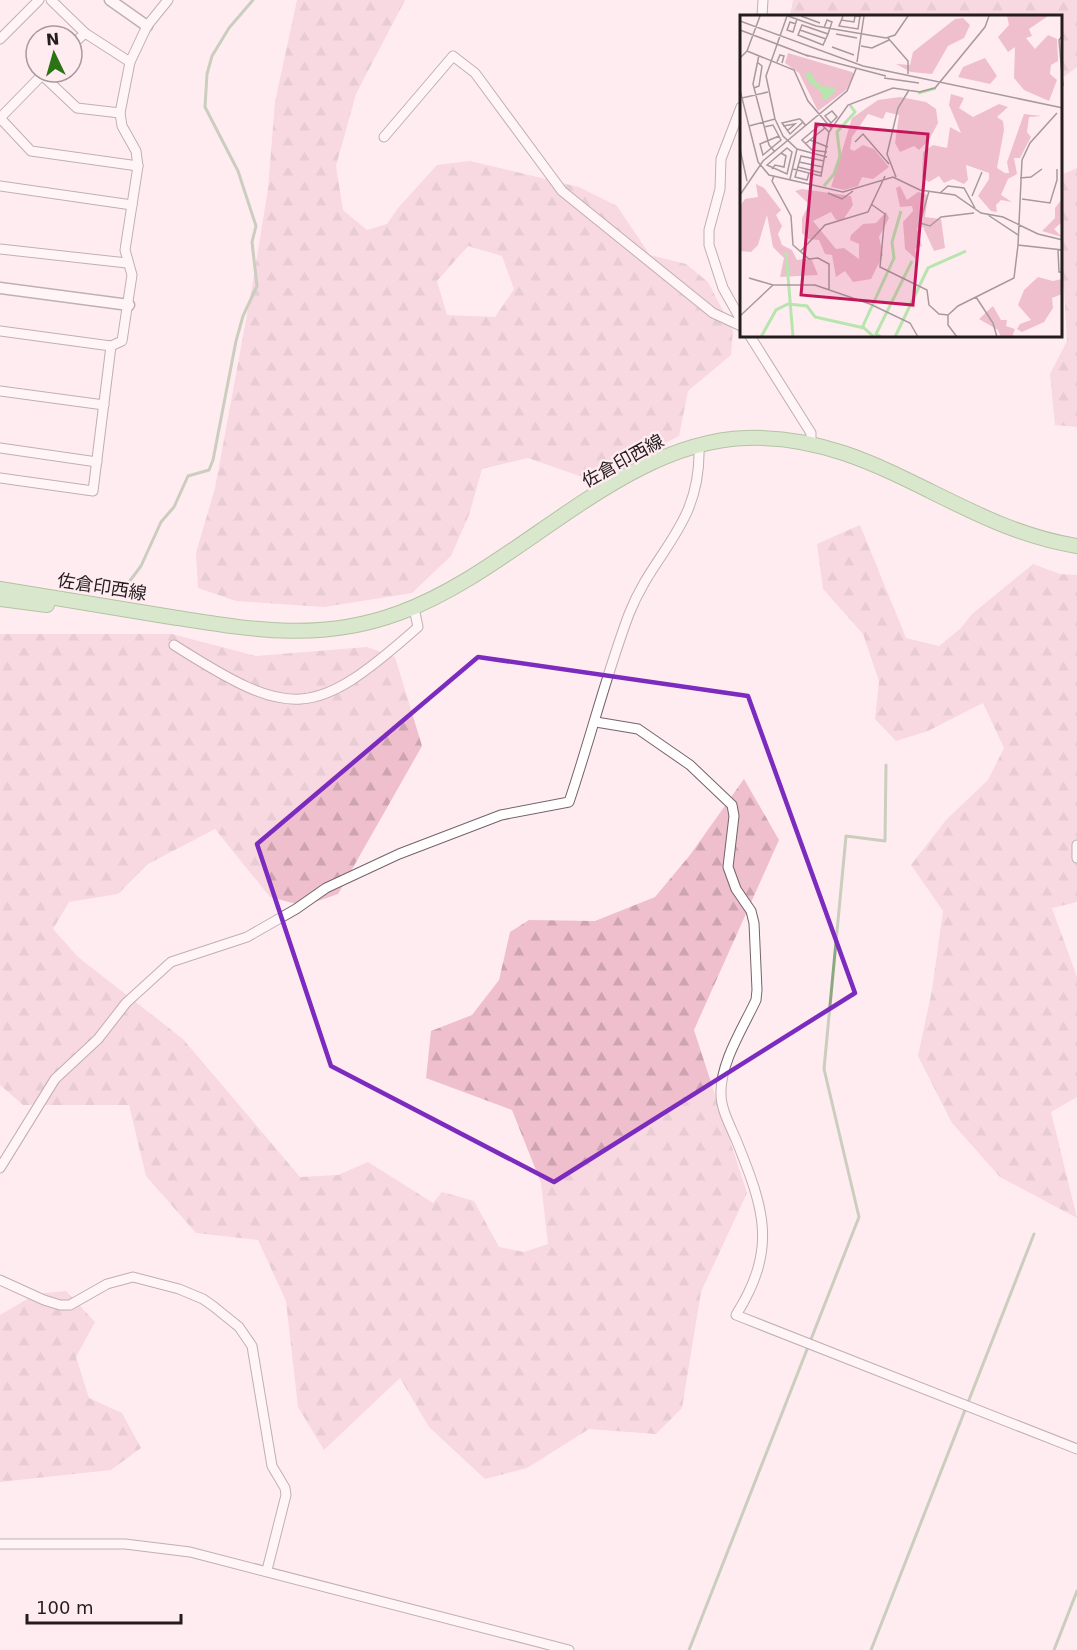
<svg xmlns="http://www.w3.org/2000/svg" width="1077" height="1650" viewBox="0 0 1077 1650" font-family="'DejaVu Sans','Noto Sans JP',sans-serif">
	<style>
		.forest { fill: url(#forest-firs); fill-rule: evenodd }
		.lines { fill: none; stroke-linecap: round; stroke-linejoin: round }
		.stream { stroke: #8ca883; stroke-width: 3 }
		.minor-casing { stroke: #746469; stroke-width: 11 }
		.tertiary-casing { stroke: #746469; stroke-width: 13 }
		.primary-casing { stroke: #598e49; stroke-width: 16 }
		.minor { stroke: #fff; stroke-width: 9 }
		.tertiary { stroke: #fff; stroke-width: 10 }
		.primary { stroke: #ace09f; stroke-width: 14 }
		.marked { fill: none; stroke: #7b2cbf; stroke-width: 4.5; stroke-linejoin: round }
		.labels { text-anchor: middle; stroke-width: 5; stroke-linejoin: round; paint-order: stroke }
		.street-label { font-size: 18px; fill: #241d1f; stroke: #ffecf1 }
		.inset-river { fill: none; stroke: #b8e4ae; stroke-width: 3 }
		.inset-road { fill: none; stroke: #a7999d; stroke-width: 1.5 }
		.view { fill: #c2185b; fill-opacity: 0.15; stroke: #c2185b; stroke-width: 3 }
		.inset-edge { fill: none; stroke: #241d1f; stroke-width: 3 }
	</style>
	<defs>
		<pattern id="forest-firs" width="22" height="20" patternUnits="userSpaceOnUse" patternTransform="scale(1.5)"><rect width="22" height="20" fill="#efbfce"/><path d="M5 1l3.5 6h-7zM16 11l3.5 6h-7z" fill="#cda4b0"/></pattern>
	</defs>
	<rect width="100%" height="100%" fill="#ffecf1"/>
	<g class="forest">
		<path d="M297,0H405L356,94L336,166L343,210L367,230L387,224L398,208L437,165L470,161L579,187L617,206L650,255L686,264L708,282L733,330L731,355L688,391L679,436L591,480L528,458L482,469L469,515L451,556L412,593L324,607L236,601L198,588L196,553L215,488L251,293L268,189L275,102ZM468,246L502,256L514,289L495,317L447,315L437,281Z"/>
		<polygon points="793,0 1077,0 1077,67 1061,79 1060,16 790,16"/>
		<polygon points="1077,168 1077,427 1055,425 1050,374 1067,341 1064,288 1060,284 1061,175"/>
		<polygon points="860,525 906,638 939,646 960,629 972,614 1033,564 1060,574 1077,575 1077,902 1052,908 1077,977 1077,1097 1051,1112 1077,1218 1000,1177 952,1123 918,1056 932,990 943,911 911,865 946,820 988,780 1004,748 983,703 928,731 896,741 875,719 879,681 863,634 823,589 817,544"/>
		<polygon points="0,634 172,634 256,656 367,647 395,657 422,746 338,894 304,906 270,897 215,829 148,864 118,894 69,902 53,929 78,957 183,1039 300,1177 338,1175 368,1162 433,1203 442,1192 474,1201 499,1247 524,1252 548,1244 541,1183 512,1110 426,1078 431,1031 472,1015 499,980 510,932 529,920 595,921 655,897 690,855 744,779 779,840 694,1030 747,1193 701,1292 682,1408 656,1434 589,1429 527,1468 485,1479 429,1427 400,1378 324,1450 298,1407 286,1301 258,1240 196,1233 146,1176 129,1105 23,1105 0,1085"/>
		<polygon points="66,1291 95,1322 76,1357 89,1398 122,1413 141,1448 111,1470 0,1482 0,1315 36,1294"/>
	</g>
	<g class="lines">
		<g class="stream">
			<polyline points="120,594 141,566 161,522 174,507 188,476 209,470 213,460 236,341 243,316 257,286 252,242 256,226 238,171 205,107 207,74 212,56 229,28 253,0"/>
			<polyline points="689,1650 859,1217 824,1069 846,836 885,841 886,765"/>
			<polyline points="871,1650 1034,1234"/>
			<polyline points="1054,1650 1077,1591"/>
		</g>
		<defs>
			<g id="minor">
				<polyline points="51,0 85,33 130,62"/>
				<polyline points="762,16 763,0"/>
				<polyline points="0,39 39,0"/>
				<polyline points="72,45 85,33"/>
				<polyline points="42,75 77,108 120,113"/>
				<polyline points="741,107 721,159 720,189 709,230 709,245 723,288 741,320"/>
				<polyline points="0,118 31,151 138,166"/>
				<polyline points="0,118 45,72"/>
				<polyline points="384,137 453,56 475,73 562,191 713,313 741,326"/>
				<polyline points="0,186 132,205"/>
				<polyline points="0,249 127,263"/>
				<polyline points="0,331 111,346 122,341 132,275 125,250 138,166 136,151 122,126 120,113 130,62 147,26 168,0"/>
				<polyline points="750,336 811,433 811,442"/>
				<polyline points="0,391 104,405"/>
				<polyline points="0,448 97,462"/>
				<polyline points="0,478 93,491 111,346"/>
				<path d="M174,645C292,720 313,720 418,627L414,608"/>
				<path d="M596,722L638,729L690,765L732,805L734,816L728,867L736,889L751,911L754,923L757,990L756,1000C743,1028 720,1063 721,1094C721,1110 731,1127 737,1142C764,1209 778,1248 736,1315L1077,1449"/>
				<polyline points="1077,845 1077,858"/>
				<path d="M0,1168L55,1079L98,1039L126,1003L171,962L247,937L296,909L326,888L399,854L501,815L569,802C590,740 606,675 629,614C655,548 702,526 699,444"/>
				<polyline points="0,1280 44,1300 60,1305 70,1305 107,1284 133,1277 179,1289 203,1299 213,1306 239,1327 252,1346 272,1466 285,1488 286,1495 267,1570"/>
				<polyline points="0,1544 125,1544 190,1552 569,1650"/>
			</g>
			<g id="tertiary">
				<polyline points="110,0 147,26"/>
				<polyline points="0,288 129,305"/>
			</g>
			<g id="primary">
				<path d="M0,589C55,598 110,607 165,616C248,629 318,643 399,613C516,571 620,442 746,438C873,433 956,527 1077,546"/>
				<polyline points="0,599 47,605"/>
			</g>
		</defs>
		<use href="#minor" class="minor-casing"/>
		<use href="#tertiary" class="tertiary-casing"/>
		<use href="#primary" class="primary-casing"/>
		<use href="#minor" class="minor"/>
		<use href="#tertiary" class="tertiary"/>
		<use href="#primary" class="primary"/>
	</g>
	<path d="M0 0H1077V1650H0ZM478,657L748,696L855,993L554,1182L331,1066L257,844Z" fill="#ffecf1" fill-opacity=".55" fill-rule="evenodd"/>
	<path class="marked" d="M478,657L748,696L855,993L554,1182L331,1066L257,844Z"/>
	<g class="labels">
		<g class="street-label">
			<text transform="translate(623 461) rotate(-29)" y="6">佐倉印西線</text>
			<text transform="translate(102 587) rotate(9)" y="6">佐倉印西線</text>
		</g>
	</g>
	<g transform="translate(740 15)">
		<rect width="322" height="322" fill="#ffecf1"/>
		<path d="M267,1H308L289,14L292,21L286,23L295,34L308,20L317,24L318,46L311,50L310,59L317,65L309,86L284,75L274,63L275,32L268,37L258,22L269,10ZM223,3L230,10L224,23L208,31L192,59L171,57L156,49L170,50L173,37L215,4ZM245,43L257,61L250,69L218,62L223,52ZM211,79L224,83L219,93L233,102L259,89L268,92L257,102L263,106L264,115L257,153L265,158H269L267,147L284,99L302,101L289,102L287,117L291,122L280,143H274L277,159L268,164L261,180L272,187L261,185L256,190L257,197L251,196L238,181L249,164V158L226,150L228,165L224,169L213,164L204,168L199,161L189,167L182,163L183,137L193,130L207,133L210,112L221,118L209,90ZM160,82L186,87L196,94L198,108L189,125L179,135L174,131L160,137L155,128L159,100L146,97L143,104L128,99L112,122L110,134L114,136L123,130L134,134L149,152L133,164L122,162L118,171L104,175L91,172L112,103L138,85ZM16,169L24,173L41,195L36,200L42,211L38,219L42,230L52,235L57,245L71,243L78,260L40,262L44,243L33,232L27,200L18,230L11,237L0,236V191L5,184L18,182ZM160,171L167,185L178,177L188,180L185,202L201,204L205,233L194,236L183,212L177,213L182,231L175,234L177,245L165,234L163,207L173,196L172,191L160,192L156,173ZM62,174L111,181L113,190L103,205H96L91,197L73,206L96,234L104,233L119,244V229L110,225L111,220L123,209L136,208L146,197L149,203L139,222L143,240L131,264L113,267L105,256L96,262L92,240L85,239L79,225L68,224L62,218V203L69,189L55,176ZM322,184V207L314,214L322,222L302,216L315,203V193ZM298,262L313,266L322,264V279L312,283L313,293L304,307L282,317L277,314L280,309L291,305L278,290L284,275ZM253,291L261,305H267L266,311L275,314L272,322H261L258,315L239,304Z" fill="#efbfce"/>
		<path d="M48,38L112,57L114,59L106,75L78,96L59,58L45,48Z" fill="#efbfce"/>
		<path d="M69,56L79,70L97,74L92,80L83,86L81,77L68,66L65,59Z" fill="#b8e4ae"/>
		<path class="inset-river" d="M178,78L196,73M84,171L94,159L100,141L97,117L115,97L110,90M46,237L53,322M122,313L154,243L152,227L161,196M21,322L36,295L48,289L67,291L75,302L124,313L134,322M141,322L136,319L172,246M155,322L188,253L226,236"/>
		<path class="inset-road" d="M47,1L26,61L35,104L43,121L57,134L87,142M48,1L76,11L146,23L155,20L168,1M61,1L80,8M103,1L99,11L118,14L120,1M101,5L114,7L115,1H121M0,6L123,51L323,93M56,9L50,7L47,15L53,17L57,4M62,10L88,19L83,30L58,20ZM84,13L87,5L92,7L88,19M0,15L68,41M60,15L86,24M96,19L117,23M323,20L319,25L323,71M148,23L168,46V59M121,31L132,33L149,25M92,32L114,40M7,36L54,55L68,86L91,113M19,40L13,69L29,130L35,137M66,40L146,61M0,43L7,36L20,1M37,47L40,40L44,41L42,48M117,47L124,1M144,63L179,68M14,73L19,71L22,51L17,47M0,75L18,147L29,160L103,177L153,162L180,175L215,180L241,198L263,202L298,219L323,225M2,83L28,77M317,98L290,128L282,145L278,230L323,235M63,107L50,119L42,108L59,104H60L63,107L65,110H66M9,111L35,104M43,111L55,109L47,116M88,111L97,102L92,96L85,101L91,108M24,112L33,110L41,125L23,140L20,129L39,121M70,125L88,132M115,127L123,119L149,149M65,129L85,113M47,133L52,137L47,159L27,150ZM0,134L7,166M87,137L72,135L62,125L81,109L89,117M59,147L83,152M58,152L82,158M32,154L35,150L44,152L46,141L41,138M53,154L81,161L89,117L108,90L153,73L180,77L195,73L245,12L249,1M69,158L67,165L55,162L61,141L84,146M34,161L32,166L51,201L53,230L69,244L78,243L89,249V274M156,162L147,139L158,93L169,75M280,163L291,162L302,154M50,164L57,134M189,176L180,208L190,211L201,202L234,198M88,178L102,184L113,176M200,178L208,171L224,173L235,193M0,180L23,146L107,76L116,54M232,181L242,157M282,184L310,188L317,165V154M131,189L145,199L140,252L187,275L189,290L199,299L208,300M248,200L278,220M318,235L319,257H323M60,237L85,210L128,197L145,161M9,263L33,270M236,282L253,308L257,322M0,301L33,270H75L130,289L170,308L178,322M217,322L208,310V300L218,291L274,263L278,230"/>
		<path class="view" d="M76,109L188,119L173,290L61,280Z"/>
		<rect width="322" height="322" class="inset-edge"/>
	</g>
	<g transform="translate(54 54) rotate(355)"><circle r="28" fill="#ffecf1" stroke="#a7999d" stroke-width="1.5"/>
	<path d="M0-4.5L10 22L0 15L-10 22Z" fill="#2b7315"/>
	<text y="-9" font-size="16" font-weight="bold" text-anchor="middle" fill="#241d1f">N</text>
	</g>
	<path d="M27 1614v9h154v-9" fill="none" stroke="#241d1f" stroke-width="3"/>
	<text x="36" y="1614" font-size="18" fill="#241d1f" stroke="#ffecf1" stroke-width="4.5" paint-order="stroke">100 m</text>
</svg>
